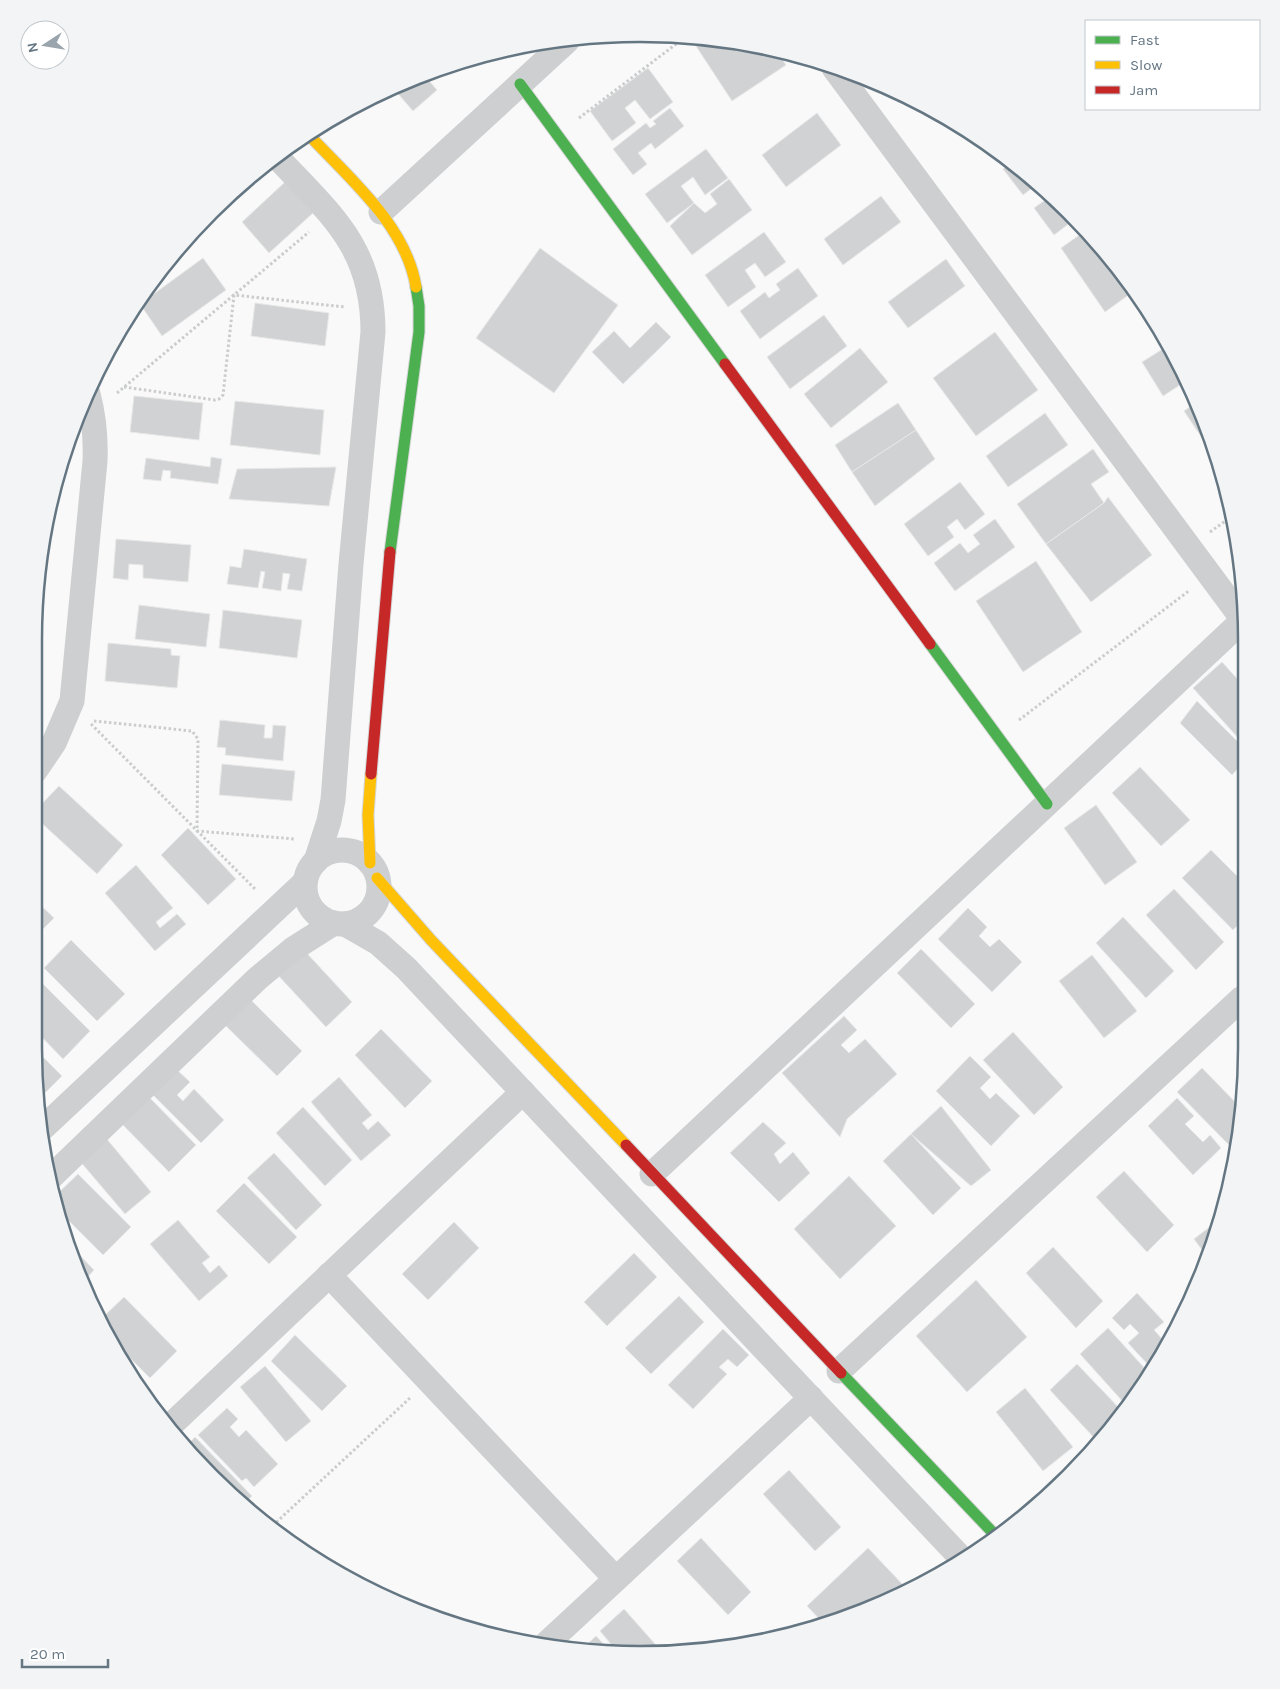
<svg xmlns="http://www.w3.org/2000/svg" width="1280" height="1689" viewBox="0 0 1280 1689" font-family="Karla,sans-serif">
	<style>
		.building { fill: #d0d2d3; stroke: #e8e8e8 }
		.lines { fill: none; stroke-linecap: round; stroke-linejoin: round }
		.fast-casing { stroke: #d5d6d7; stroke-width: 13 }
		.slow-casing { stroke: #d5d6d7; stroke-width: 13 }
		.jam-casing { stroke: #d5d6d7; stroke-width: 13 }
		.path { stroke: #cbcccd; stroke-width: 3; stroke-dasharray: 2.5 2.5; stroke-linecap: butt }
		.street { stroke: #cecfd0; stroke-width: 25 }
		.fast { stroke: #4caf50; stroke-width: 11 }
		.slow { stroke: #ffc107; stroke-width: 11 }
		.jam { stroke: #c62828; stroke-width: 11 }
		.rim { fill: none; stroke: #657683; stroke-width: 2.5 }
	</style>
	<rect width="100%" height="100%" fill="#f9f9f9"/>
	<g class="building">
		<polygon points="693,39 758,45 777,51 786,65 732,101 692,40"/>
		<polygon points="467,62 451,74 447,68"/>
		<polygon points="648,68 673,102 650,119 635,100 625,108 636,123 612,141 590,111"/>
		<polygon points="424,75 437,90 413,111 393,88 408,80"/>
		<polygon points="670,108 684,126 655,149 651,143 638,153 647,164 633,175 613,149 646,123 650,128 656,124 653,121"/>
		<polygon points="817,113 841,145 786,187 762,155"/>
		<polygon points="980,139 1000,155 995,158"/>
		<polygon points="706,149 728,178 705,195 693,177 681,186 694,203 667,223 645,194"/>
		<polygon points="1010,163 1036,185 1023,195 1003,169"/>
		<polygon points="729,179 752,210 692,255 670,226 694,203 705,213 717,204 710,194"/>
		<polygon points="285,182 313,213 269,253 242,222"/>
		<polygon points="881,196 901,222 843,265 824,239"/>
		<polygon points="1051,196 1068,211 1075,219 1054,235 1034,208"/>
		<polygon points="1085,231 1134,291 1105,312 1061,248"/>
		<polygon points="764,232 786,262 765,277 755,263 745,270 756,287 728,307 705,275"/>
		<polygon points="540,248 618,305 554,393 476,338"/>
		<polygon points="203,258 226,290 162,336 140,304"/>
		<polygon points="946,259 965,286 908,328 888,302"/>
		<polygon points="798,268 818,296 760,339 740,311 765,292 769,298 780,290 776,284"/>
		<polygon points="255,303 329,313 325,346 251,336"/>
		<polygon points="824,315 847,346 790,389 767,357"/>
		<polygon points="656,322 671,337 623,384 592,352 614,331 630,348"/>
		<polygon points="995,332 1038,390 976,436 933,378"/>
		<polygon points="1166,347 1183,383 1163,396 1142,362"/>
		<polygon points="860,348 888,382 831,428 804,394"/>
		<polygon points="134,396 203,403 199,440 130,432"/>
		<polygon points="235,401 324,410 320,455 230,445"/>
		<polygon points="898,403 916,430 852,472 835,445"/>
		<polygon points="1194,404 1209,434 1202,438 1184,411"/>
		<polygon points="1045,413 1068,445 1008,487 986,456"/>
		<polygon points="916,430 935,459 875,506 852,472"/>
		<polygon points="1215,447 1219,468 1208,452"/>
		<polygon points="1093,449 1109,472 1091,484 1104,503 1046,544 1017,504"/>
		<polygon points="211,457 222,459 218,484 170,478 171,471 163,470 161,481 143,479 146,458 210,467"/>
		<polygon points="336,467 329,506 229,499 237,469"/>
		<polygon points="960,482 985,514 965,530 957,519 947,527 954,537 928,556 904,524"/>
		<polygon points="1108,497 1152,555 1091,602 1046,544 1104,503"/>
		<polygon points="995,519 1015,547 955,591 934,563 960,543 968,553 980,544 973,535"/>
		<polygon points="116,539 191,545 188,582 143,578 143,565 129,564 128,580 113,578"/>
		<polygon points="244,549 307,559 302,591 287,589 290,574 283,573 281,591 262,588 265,572 261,571 258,588 227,584 230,566 241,568"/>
		<polygon points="1036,561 1082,632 1023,672 976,601"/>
		<polygon points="139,605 210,614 206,647 135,639"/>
		<polygon points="223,610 302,620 297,658 219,648"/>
		<polygon points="108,643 171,649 171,655 180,656 177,688 105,681"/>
		<polygon points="1222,662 1241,683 1241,741 1193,688"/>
		<polygon points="1197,701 1241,745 1241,765 1232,775 1180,723"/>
		<polygon points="220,720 265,725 264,738 272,738 273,725 286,726 283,761 225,755 226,748 217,747"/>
		<polygon points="222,764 295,771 292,801 219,795"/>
		<polygon points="1140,767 1190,820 1161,846 1112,793"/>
		<polygon points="59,786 123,845 97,874 34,816 34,812"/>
		<polygon points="1096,805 1137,862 1105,885 1064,828"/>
		<polygon points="188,828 236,879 208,905 161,855"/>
		<polygon points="1211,850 1241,880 1241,922 1233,930 1182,878"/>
		<polygon points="136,865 173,908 156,922 160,928 177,914 186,924 155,951 105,893"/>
		<polygon points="1174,889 1224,942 1196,970 1146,915"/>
		<polygon points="34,899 54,918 34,938"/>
		<polygon points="968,908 987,927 979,936 990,947 999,939 1022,962 992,992 938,939"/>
		<polygon points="1123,917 1174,971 1146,998 1096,943"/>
		<polygon points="71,940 125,994 97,1021 44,968"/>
		<polygon points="302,948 352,1002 326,1027 275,972"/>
		<polygon points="921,949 975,1004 951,1028 897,973"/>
		<polygon points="1092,955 1137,1011 1104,1038 1059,981"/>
		<polygon points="37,978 90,1031 63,1059 34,1029 34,981"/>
		<polygon points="250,999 302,1051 277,1076 225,1025"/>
		<polygon points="844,1016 857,1030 841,1045 849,1053 865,1039 897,1074 847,1119 840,1137 782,1073"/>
		<polygon points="381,1029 432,1081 405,1108 355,1055"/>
		<polygon points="1013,1032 1063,1087 1034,1115 983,1060"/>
		<polygon points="34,1048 62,1076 40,1098 34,1049"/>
		<polygon points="970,1056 991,1077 980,1088 990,1099 996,1093 1020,1116 991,1146 936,1091"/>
		<polygon points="1202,1068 1241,1108 1240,1134 1229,1145 1177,1092"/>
		<polygon points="176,1069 190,1082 177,1095 183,1101 194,1089 224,1120 201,1143 151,1093"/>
		<polygon points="339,1077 372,1115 362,1123 368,1130 378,1121 391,1135 361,1161 311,1102"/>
		<polygon points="147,1095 196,1145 169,1172 120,1122"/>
		<polygon points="1177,1098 1194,1116 1185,1124 1203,1142 1210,1135 1221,1148 1193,1175 1148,1126"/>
		<polygon points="941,1106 991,1170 971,1186 911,1134"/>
		<polygon points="303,1107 352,1160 325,1186 276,1133"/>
		<polygon points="763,1122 786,1143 774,1154 780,1164 793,1152 810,1173 779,1202 730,1153"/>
		<polygon points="911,1134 961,1188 933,1215 883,1161"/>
		<polygon points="106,1138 151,1192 125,1214 79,1160"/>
		<polygon points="274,1153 322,1205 296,1230 247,1178"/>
		<polygon points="1124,1171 1174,1225 1147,1252 1096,1197"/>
		<polygon points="78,1174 131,1227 103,1255 54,1206 53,1198"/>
		<polygon points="849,1176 896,1226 840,1279 794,1229"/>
		<polygon points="244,1183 297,1237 269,1264 216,1211"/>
		<polygon points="1220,1219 1214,1244 1208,1258 1194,1239"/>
		<polygon points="178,1220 210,1257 202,1263 210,1273 219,1265 228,1276 199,1301 150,1244"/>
		<polygon points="454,1222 479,1248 428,1300 402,1274"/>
		<polygon points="71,1246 94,1270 85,1280"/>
		<polygon points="1053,1247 1103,1301 1076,1328 1026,1273"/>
		<polygon points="634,1253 657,1277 607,1326 584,1302"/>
		<polygon points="976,1280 1027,1337 967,1392 916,1336"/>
		<polygon points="1137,1293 1164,1322 1154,1330 1164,1341 1174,1333 1165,1352 1152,1369 1128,1343 1139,1333 1130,1324 1124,1330 1112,1318"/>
		<polygon points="679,1296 704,1322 651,1374 625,1348"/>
		<polygon points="124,1297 177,1351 150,1378 109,1337 101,1319"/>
		<polygon points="1108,1328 1149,1373 1125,1404 1080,1354"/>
		<polygon points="723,1329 749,1355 737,1367 728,1359 719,1367 727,1374 693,1409 668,1385"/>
		<polygon points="295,1335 347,1386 322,1411 271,1361"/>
		<polygon points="1077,1364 1121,1410 1097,1441 1050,1390"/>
		<polygon points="265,1366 311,1421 286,1442 240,1387"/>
		<polygon points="1025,1388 1073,1447 1043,1471 996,1412"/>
		<polygon points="227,1408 238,1419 230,1427 239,1437 246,1430 278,1464 254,1487 246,1478 242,1481 198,1435"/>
		<polygon points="195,1437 252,1496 243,1505 212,1478 187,1445"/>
		<polygon points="789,1470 841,1527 815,1551 763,1494"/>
		<polygon points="701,1538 751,1592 728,1615 677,1561"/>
		<polygon points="868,1548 906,1588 835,1623 825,1625 807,1606"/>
		<polygon points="624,1609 663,1653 616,1650 600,1631"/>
		<polygon points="596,1636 608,1649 583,1648"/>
	</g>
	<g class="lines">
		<defs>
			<g id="fast">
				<polyline points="520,84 725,364"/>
				<polyline points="390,552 419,332 419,306 416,287"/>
				<polyline points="930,644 1047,804"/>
				<polyline points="841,1373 997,1537"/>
			</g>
			<g id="slow">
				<path d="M308,134C349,178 406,225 416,287"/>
				<polyline points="370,863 368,815 371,774"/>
				<polyline points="377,878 431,940 626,1145"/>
			</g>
			<g id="jam">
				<polyline points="725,364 930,644"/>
				<polyline points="371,774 390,552"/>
				<polyline points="626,1145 841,1373"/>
			</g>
		</defs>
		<use href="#fast" class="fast-casing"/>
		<use href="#slow" class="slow-casing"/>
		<use href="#jam" class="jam-casing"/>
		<g class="path">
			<polyline points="579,118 684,38"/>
			<polyline points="124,387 215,400 219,399 223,395 234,295 345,307"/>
			<polyline points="117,393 309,232"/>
			<polyline points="1210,532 1231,517"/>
			<polyline points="1019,720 1190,590"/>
			<polyline points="94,721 192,731 198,739 197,831 295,839"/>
			<polyline points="91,724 256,890"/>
			<polyline points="269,1529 410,1398"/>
		</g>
		<g class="street">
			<polyline points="834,68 1241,617"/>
			<path d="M277,157C331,215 373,247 373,332L351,564L333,800L329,821L316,861"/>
			<polyline points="381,212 567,41"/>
			<path d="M35,771L54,743L72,701L95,461C96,438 94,417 88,394"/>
			<circle cx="342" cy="887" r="37"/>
			<polyline points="345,924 378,943 406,968 963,1560"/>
			<polyline points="44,1127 305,882"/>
			<polyline points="652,1174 1241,622"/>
			<polyline points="51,1177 257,979 293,949 334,923"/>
			<polyline points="329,1275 616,1579"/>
			<polyline points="839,1371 1241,999"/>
			<polyline points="171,1425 523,1092"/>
			<polyline points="545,1645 811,1398"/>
		</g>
		<use href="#fast" class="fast"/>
		<use href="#slow" class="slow"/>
		<use href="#jam" class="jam"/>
	</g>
	<path d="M0 0H1280V1689H0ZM640 42H640A598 598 0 0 1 1238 640V1048A598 598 0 0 1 640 1646H640A598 598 0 0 1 42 1048V640A598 598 0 0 1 640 42Z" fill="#f3f4f5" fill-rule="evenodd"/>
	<path class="rim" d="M640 42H640A598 598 0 0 1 1238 640V1048A598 598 0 0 1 640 1646H640A598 598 0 0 1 42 1048V640A598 598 0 0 1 640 42Z"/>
	<rect x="1085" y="20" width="175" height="90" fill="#ffffff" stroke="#c1c8cd"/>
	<rect x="1095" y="36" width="25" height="8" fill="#4caf50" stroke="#c1c8cd"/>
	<text x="1130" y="45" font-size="15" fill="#657683">Fast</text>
	<rect x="1095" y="61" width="25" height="8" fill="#ffc107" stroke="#c1c8cd"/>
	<text x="1130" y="70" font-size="15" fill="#657683">Slow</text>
	<rect x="1095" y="86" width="25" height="8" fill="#c62828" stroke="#c1c8cd"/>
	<text x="1130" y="95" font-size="15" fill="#657683">Jam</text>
	<g transform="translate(45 45) rotate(258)"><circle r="24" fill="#ffffff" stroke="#c1c8cd"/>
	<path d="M0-4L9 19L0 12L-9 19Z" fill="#99a4ac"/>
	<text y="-8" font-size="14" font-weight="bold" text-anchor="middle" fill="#657683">N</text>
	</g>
	<path d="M22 1659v8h86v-8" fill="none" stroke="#657683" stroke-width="2.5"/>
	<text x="30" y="1659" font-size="15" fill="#657683" stroke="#ffffff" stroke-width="4" paint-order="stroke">20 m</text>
</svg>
